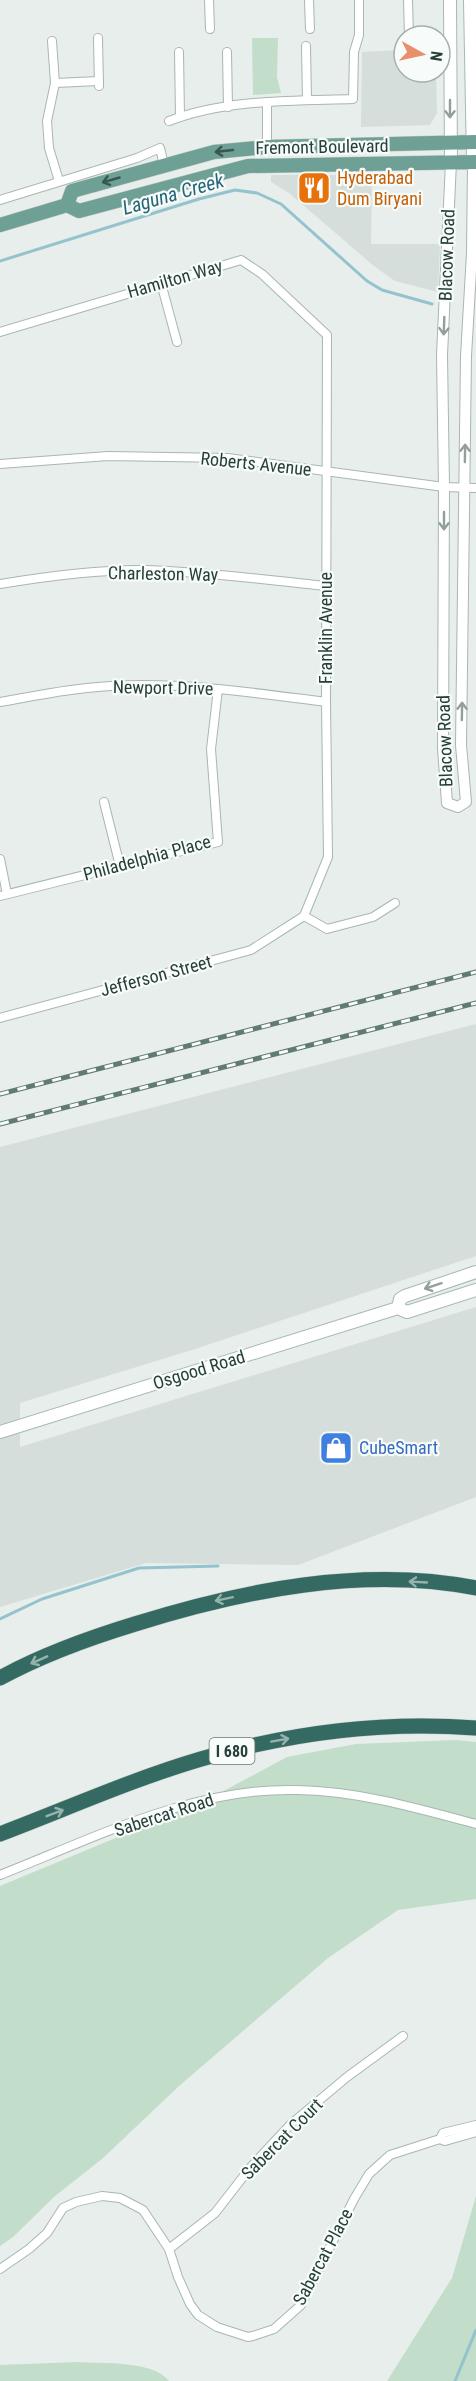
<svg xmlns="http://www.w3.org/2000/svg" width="476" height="2381" viewBox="0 0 476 2381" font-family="'Roboto Condensed',sans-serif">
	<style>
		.built { fill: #d5deda }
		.green { fill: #c2ddca }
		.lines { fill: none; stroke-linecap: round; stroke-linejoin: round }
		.stream { stroke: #94c3ce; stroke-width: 3 }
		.minor-casing { stroke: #a9b6b2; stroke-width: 10 }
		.tertiary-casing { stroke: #a9b6b2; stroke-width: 12 }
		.secondary-casing { stroke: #a6b9b3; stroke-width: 14 }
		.primary-casing { stroke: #c2c9c8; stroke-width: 15 }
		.motorway-casing { stroke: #c2c9c8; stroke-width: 16 }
		.minor { stroke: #fff; stroke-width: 8 }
		.tertiary { stroke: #fff; stroke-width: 10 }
		.secondary { stroke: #fff; stroke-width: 12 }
		.primary { stroke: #6fa096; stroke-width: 14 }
		.motorway { stroke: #346a61; stroke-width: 15 }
		.rail-casing { stroke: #617a75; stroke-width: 5 }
		.rail { stroke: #f7fbf9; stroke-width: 3; stroke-dasharray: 9; stroke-linecap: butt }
		.oneway { stroke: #929f9c }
		.oneway2 { stroke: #385751 }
		.oneway3 { stroke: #96b2ad }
		.labels { text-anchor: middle; stroke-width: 4.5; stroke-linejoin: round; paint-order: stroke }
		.shield { fill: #f7fbf9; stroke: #657773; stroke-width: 1.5 }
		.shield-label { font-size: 16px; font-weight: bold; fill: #263f3a }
		.street-label { font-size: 18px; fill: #263f3a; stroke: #f7fbf9 }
		.food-label { font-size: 18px; fill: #c56008; stroke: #f7fbf9; text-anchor: start }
		.shop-label { font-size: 18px; fill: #366cbe; stroke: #f7fbf9; text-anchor: start }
		.water-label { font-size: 20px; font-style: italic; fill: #246678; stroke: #f7fbf9 }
	</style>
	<rect width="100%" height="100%" fill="#e7eeeb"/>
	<g class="built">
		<polygon points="404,50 404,72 436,72 437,113 430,125 361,127 362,52"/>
		<polygon points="271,175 372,175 371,244 440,244 438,292 395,281 374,266 289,193 271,182"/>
		<polygon points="476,1024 476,1256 198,1348 20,1403 20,1447 476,1307 476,1497 298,1565 146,1563 0,1607 0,1147"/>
	</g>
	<g class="green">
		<polygon points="252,38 278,38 277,77 281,93 253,95"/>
		<polygon points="456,1740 476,1742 476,1899 398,1910 328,1958 179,2086 102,2159 55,2196 13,2237 0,2246 0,1886 205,1801 287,1757 356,1744"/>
		<polygon points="476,2196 476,2381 387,2381 452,2278"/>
		<path d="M78,2362C102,2364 153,2360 169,2381H0V2365Z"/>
	</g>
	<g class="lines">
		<g class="stream">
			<polyline points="0,261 199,199 235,190 257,193 281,204 367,281 382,290 432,304"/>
			<polyline points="0,1619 42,1599 139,1568 218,1566"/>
			<polyline points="455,2381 476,2330"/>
		</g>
		<defs>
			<g id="minor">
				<polyline points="209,0 210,29"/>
				<polyline points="309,0 310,29"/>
				<polyline points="408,0 409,36"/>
				<polyline points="98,38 99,86"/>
				<polyline points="52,41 55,83 47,121 49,148 59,181"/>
				<polyline points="306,46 307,100"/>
				<polyline points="179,52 180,117"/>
				<polyline points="227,52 228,107"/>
				<polyline points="55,83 99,81"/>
				<path d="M169,121C226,99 292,101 353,99L354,52L359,35V0"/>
				<polyline points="267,147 267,102"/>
				<polyline points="0,200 137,158 160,148 164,165"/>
				<polyline points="161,283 177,342"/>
				<polyline points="0,332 241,260 262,274 327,335 326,702 328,857 304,916"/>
				<polyline points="0,464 108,456 228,458 444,487 476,488"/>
				<path d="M0,584C48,576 98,569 147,570C207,572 267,580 327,586"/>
				<path d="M0,702C29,697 57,691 87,688C166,679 247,692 326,702"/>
				<polyline points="104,802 120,866"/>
				<polyline points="0,859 7,894"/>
				<polyline points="0,896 218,842 211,749 218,689"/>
				<polyline points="304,916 327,929 373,917 395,903"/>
				<polyline points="0,1018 251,950 304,916"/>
				<path d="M0,1875C94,1838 194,1787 297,1790C358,1791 417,1808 476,1824"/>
				<polyline points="440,2139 445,2141 476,2132"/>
				<polyline points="169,2249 215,2213 250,2168 291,2124 347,2077 403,2036"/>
				<polyline points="0,2269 29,2249 47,2233 63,2208 76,2202 102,2196 120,2198 143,2210 169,2249 178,2277 190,2304 198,2315 217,2327 248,2337 253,2336 274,2329 301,2305 354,2199 369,2174 390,2155 440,2139 443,2133 476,2125"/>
			</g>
			<polyline id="tertiary" points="451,162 442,355 444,487 443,748 447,803 458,807 466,802 461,745 466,356 472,253 473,162"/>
			<g id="secondary">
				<polyline points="450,0 451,162"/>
				<polyline points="470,0 473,162"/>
				<polyline points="398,1308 400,1299 405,1296 476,1272"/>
				<polyline points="0,1432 398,1308 407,1312 476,1290"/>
			</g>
			<g id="primary">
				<polyline points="67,205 72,191 214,152 267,147 476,142"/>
				<polyline points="0,225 67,205 79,211 248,166 476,162"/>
			</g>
			<g id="motorway">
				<path d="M0,1678C42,1655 89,1638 135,1624C244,1590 363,1566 476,1588"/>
				<path d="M0,1834C66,1809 133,1779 201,1759C289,1733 384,1721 476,1728"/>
			</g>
		</defs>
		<use href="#minor" class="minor-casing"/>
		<use href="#tertiary" class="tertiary-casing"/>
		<use href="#secondary" class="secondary-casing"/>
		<use href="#primary" class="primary-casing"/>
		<use href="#motorway" class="motorway-casing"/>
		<use href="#minor" class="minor"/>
		<use href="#tertiary" class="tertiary"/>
		<use href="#secondary" class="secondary"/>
		<use href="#primary" class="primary"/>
		<use href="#motorway" class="motorway"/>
		<defs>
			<g id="rail">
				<polyline points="0,1094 476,972"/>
				<polyline points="0,1124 476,1003"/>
			</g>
		</defs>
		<use href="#rail" class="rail-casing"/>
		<use href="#rail" class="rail"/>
	</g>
	<defs><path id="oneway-shaft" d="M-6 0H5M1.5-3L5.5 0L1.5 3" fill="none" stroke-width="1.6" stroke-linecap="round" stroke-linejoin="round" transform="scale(1.5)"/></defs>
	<g class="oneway">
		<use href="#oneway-shaft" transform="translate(450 109) rotate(90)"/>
		<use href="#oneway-shaft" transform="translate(444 326) rotate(92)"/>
		<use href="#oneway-shaft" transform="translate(465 453) rotate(-89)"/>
		<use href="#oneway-shaft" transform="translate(444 521) rotate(90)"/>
		<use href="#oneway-shaft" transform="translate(462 711) rotate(-89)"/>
		<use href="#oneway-shaft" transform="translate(433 1286) rotate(162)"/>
	</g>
	<g class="oneway2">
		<use href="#oneway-shaft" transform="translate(224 151) rotate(174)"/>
		<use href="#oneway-shaft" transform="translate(111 180) rotate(164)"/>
	</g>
	<g class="oneway3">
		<use href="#oneway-shaft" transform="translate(418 1582) rotate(-177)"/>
		<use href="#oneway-shaft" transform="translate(224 1599) rotate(168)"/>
		<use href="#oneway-shaft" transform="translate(39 1660) rotate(156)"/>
		<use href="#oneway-shaft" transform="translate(280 1740) rotate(-10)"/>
		<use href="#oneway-shaft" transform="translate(55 1813) rotate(-21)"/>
	</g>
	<defs>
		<symbol id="restaurant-square" viewBox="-11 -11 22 22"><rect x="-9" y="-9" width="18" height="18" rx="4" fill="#e8710a" stroke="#f7fbf9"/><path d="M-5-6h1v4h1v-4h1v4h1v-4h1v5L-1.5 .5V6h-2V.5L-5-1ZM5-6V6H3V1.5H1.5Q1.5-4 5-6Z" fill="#fff"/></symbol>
		<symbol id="shop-square" viewBox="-11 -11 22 22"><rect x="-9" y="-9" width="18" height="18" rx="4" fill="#3f7fe0" stroke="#f7fbf9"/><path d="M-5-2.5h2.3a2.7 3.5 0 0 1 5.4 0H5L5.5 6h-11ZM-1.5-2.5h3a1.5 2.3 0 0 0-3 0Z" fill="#fff"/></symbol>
	</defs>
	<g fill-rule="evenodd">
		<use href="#restaurant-square" x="295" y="169" width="38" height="38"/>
		<use href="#shop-square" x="317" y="1429" width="38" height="38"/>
	</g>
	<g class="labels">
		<rect class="shield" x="209.5" y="1738" width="45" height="26" rx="4.5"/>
		<g class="shield-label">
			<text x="232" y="1757">I 680</text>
		</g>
		<g class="street-label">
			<text transform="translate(322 147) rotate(-1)" y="6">Fremont Boulevard</text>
			<text transform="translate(447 255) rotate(-88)" y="6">Blacow Road</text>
			<text transform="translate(175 279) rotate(-16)" y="6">Hamilton Way</text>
			<text transform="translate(256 464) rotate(6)" y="6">Roberts Avenue</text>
			<text transform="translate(163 574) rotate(1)" y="6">Charleston Way</text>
			<text transform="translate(326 628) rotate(-90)" y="6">Franklin Avenue</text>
			<text transform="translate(163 688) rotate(1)" y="6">Newport Drive</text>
			<text transform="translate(445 741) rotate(-92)" y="6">Blacow Road</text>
			<text transform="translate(147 858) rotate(-15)" y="6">Philadelphia Place</text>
			<text transform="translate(156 976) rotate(-15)" y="6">Jefferson Street</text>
			<text transform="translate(199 1370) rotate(-17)" y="6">Osgood Road</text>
			<text transform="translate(164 1815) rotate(-18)" y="6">Sabercat Road</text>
			<text transform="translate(282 2139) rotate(-45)" y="6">Sabercat Court</text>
			<text transform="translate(323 2257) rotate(-62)" y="6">Sabercat Place</text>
		</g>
		<g class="food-label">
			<text x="337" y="184">Hyderabad<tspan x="337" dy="21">Dum Biryani</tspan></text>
		</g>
		<g class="shop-label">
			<text x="359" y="1454">CubeSmart</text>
		</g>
		<g class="water-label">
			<text transform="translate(173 194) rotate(-16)" y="7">Laguna Creek</text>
		</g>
	</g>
	<g transform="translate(422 54) rotate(98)"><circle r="28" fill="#f7fbf9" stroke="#a3b0ad" stroke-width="1.5"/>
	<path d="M0-4.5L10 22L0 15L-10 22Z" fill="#e88f6b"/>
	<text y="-9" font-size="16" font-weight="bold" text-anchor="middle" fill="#263f3a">N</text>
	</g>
</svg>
